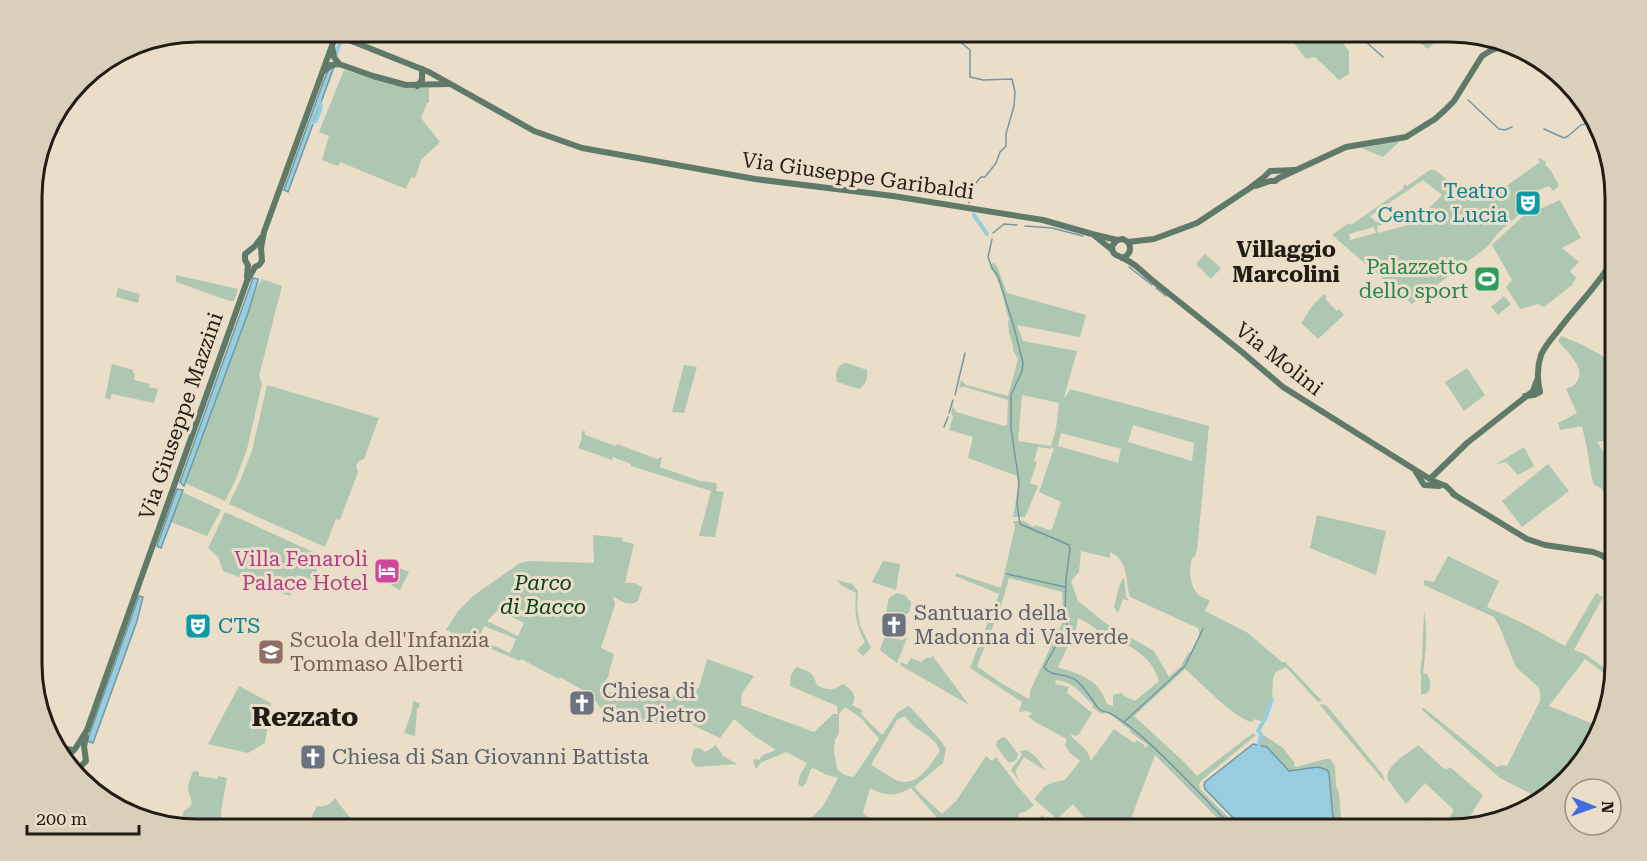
<svg xmlns="http://www.w3.org/2000/svg" width="1647" height="861" viewBox="0 0 1647 861" font-family="'Roboto Serif',serif">
	<style>
		.green { fill: #adc7b0; fill-rule: evenodd }
		.water { fill: #98cde0; stroke: #7498a3; stroke-width: 1.5 }
		.lines { fill: none; stroke-linecap: round; stroke-linejoin: round }
		.stream { stroke: #7498a3; stroke-width: 1.5 }
		.canal { stroke: #98cde0; stroke-width: 4 }
		.secondary { stroke: #5f7a68; stroke-width: 6 }
		.secondary-bridge { stroke: #5f7a68; stroke-width: 6 }
		.labels { text-anchor: middle; stroke-width: 6; stroke-linejoin: round; paint-order: stroke }
		.street-label { font-size: 21px; fill: #211d15; stroke: #eadec8 }
		.culture-label { font-size: 21px; fill: #0d838f; stroke: #eadec8; text-anchor: end }
		.leisure-label { font-size: 21px; fill: #27864d; stroke: #eadec8; text-anchor: end }
		.hotel-label { font-size: 21px; fill: #b23c85; stroke: #eadec8; text-anchor: end }
		.park-label { font-size: 21px; font-style: italic; fill: #064219; stroke: #eadec8 }
		.worship-label { font-size: 21px; fill: #5b616d; stroke: #eadec8; text-anchor: start }
		.education-label { font-size: 21px; fill: #785e54; stroke: #eadec8; text-anchor: start }
		.neighbourhood-label { font-size: 22px; font-weight: bold; fill: #211d15; stroke: #eadec8 }
		.district-label { font-size: 27px; font-weight: bold; fill: #211d15; stroke: #eadec8 }
		.rim { fill: none; stroke: #211d15; stroke-width: 3 }
	</style>
	<rect width="100%" height="100%" fill="#eadec8"/>
	<g class="green">
		<polygon points="1285,32 1334,32 1349,51 1349,74 1339,80 1315,57 1306,59"/>
		<polygon points="1422,32 1429,32 1440,37 1428,49 1416,40"/>
		<polygon points="344,70 407,88 429,88 429,103 427,103 421,118 440,142 421,160 415,178 411,177 406,189 340,162 338,166 322,160 329,136 319,132"/>
		<polygon points="1400,141 1383,157 1361,148"/>
		<path d="M1540,158L1546,162L1545,164L1551,171L1559,186L1553,191L1549,186L1523,196V199L1517,201L1520,214L1499,232L1487,247L1412,304L1332,235L1349,223L1351,225L1404,188L1403,186L1405,184L1407,186L1430,170H1435L1470,199L1494,195L1540,162L1538,159ZM1423,180L1442,195L1429,208L1376,222L1370,216ZM1433,211L1435,218L1378,233L1377,226ZM1374,227L1376,233L1350,240L1349,234Z"/>
		<polygon points="1560,200 1581,238 1562,248 1579,262 1570,271 1576,278 1572,285 1544,307 1538,304 1520,309 1506,287 1512,280 1492,245 1522,217"/>
		<polygon points="1205,254 1221,268 1211,279 1196,264"/>
		<path d="M994,263L997,266L1007,293L1086,315L1080,337L1017,325L1023,341L1077,351L1064,397L1066,396L1070,389L1209,426L1197,550L1194,558L1192,557C1189,569 1189,588 1200,596C1203,598 1206,599 1210,600L1205,611L1248,633L1282,662H1285L1322,701L1318,702L1286,667L1276,672L1273,678L1272,700L1266,720L1260,721L1255,719L1252,722C1233,718 1202,683 1185,669L1134,716L1183,761L1197,776L1253,733L1256,735L1202,780L1199,784L1200,789L1240,829H1228L1155,755L1127,829H1094L1073,804L1057,819L1034,799L1045,786L1055,782L1065,780L1080,761L1070,753L1065,745L1067,739L1035,722L1028,716L1033,713L1026,711L1019,712L1022,702L970,668L999,594L955,576L956,573L1001,588L1015,527L1013,521H1024L1033,527L1035,525L1049,530L1052,529L1061,502L1039,492L1054,448L1051,447V449L1038,447L1034,461L1037,462L1030,483L1038,486L1026,515L1025,517H1013L1018,489L1017,476L968,458L973,437L949,430L953,417L951,412L953,406L956,412L1004,426L1007,425L1008,400L965,387L959,388L961,380L966,385L1008,396L1018,359L1013,350V345L1009,333L1008,320H1009C1005,306 1000,277 990,268L991,264ZM1022,395L1059,403L1056,429L1051,446L1018,441ZM1133,425L1194,443L1192,461L1128,442ZM1061,433L1121,449L1118,463L1058,446ZM1081,551L1110,558V552C1129,560 1125,580 1130,597L1198,628L1199,630V636L1191,652L1188,653L1181,666L1169,677L1154,651L1104,622L1078,601L1071,581L1079,572ZM1009,578L1062,592L1063,610L1062,623L1030,691V699L1027,698L998,681L977,666L1001,606ZM1078,618C1084,621 1092,625 1097,630C1103,636 1105,640 1114,642L1116,639C1137,650 1151,657 1159,681L1135,701L1124,696L1121,693L1113,695V706L1107,704C1098,678 1081,675 1058,667L1076,629ZM1056,680C1077,683 1078,693 1093,704L1092,707L1100,713L1104,714L1106,711L1130,730V732L1148,745L1145,748L1144,745L1137,740L1134,743L1114,729L1091,761C1086,744 1078,746 1070,734L1076,736L1079,734L1092,713L1067,693L1069,687L1055,684Z"/>
		<polygon points="176,275 238,289 234,301 230,301 176,282"/>
		<polygon points="262,279 282,286 259,376 262,384 247,449 236,479 225,501 185,483 258,286"/>
		<polygon points="118,288 140,294 138,303 116,297"/>
		<polygon points="1324,294 1327,297 1325,299 1337,311 1339,309 1344,315 1318,339 1301,323 1313,305"/>
		<polygon points="1504,296 1511,304 1498,315 1491,307"/>
		<path d="M1561,336L1583,345L1615,363V439L1597,442L1607,458L1608,467L1603,472L1605,481L1615,478V522L1611,515L1614,513C1609,501 1607,488 1594,485L1591,474L1587,449L1582,426L1560,430L1558,423L1577,413L1566,389C1569,387 1573,387 1575,384C1589,369 1566,351 1558,341Z"/>
		<path d="M847,363L867,370C868,379 866,384 859,389L837,382C835,374 836,370 842,364Z"/>
		<polygon points="112,364 133,370 133,373 135,374 134,380 150,384 149,387 158,389 154,403 112,394 110,400 105,398"/>
		<polygon points="684,365 697,367 684,413 672,412"/>
		<polygon points="1467,368 1485,395 1464,411 1445,382"/>
		<polygon points="267,385 379,418 364,459 359,461 356,466 358,472 340,520 336,519 325,547 229,504 239,483 252,451"/>
		<polygon points="583,431 585,431 585,435 616,446 617,444 657,459 662,457 660,467 700,481 716,483 717,486 716,491 724,492 715,537 699,536 711,491 631,466 631,464 613,457 612,460 578,448 582,439 581,434"/>
		<polygon points="1524,447 1534,466 1518,475 1506,462 1496,464"/>
		<polygon points="1548,464 1569,491 1522,527 1502,501"/>
		<polygon points="182,492 221,510 207,536 171,522"/>
		<polygon points="225,512 322,556 313,580 297,575 290,596 223,571 218,557 208,548"/>
		<polygon points="1317,515 1386,531 1376,575 1310,548"/>
		<path d="M593,535L623,538L622,541L634,544L625,583H634L642,587C641,593 639,596 638,601C627,607 621,601 613,596L615,605L601,648L614,654L608,677L600,690L653,701L699,688L707,659L754,676L742,693L741,705L814,732L833,714H838L837,706L790,686L791,675L796,667C809,671 813,672 817,685C828,691 832,691 843,684C851,689 858,695 852,705L862,710L861,714L881,734H883L897,713L908,706L910,707L941,741L946,749L943,763L914,787C923,797 933,805 942,814L956,801L986,756L992,761L996,757L1019,788L1034,805L1025,812L1020,813L1013,827L1016,829H921L938,819L911,788C896,796 886,797 870,788L863,813L882,829H811L806,824L823,806L838,778L827,775L813,768L811,769L806,783L802,787L798,784L800,775L807,763L786,752L760,763L756,769L753,761L755,759L759,760L763,755L776,750L754,736L734,719L720,738L690,724H649L601,709L593,696L560,677L559,679L521,659L520,661L446,630L458,611L473,596L520,563L530,561L594,563ZM498,610L524,623L518,636L487,621ZM484,626L516,639L510,653L479,639ZM845,707L861,718L879,739L854,777L844,775L837,769L834,751L835,740L839,733V714ZM904,716C909,720 913,727 919,730C927,735 937,741 940,751C930,765 917,789 896,780C888,776 879,769 871,765L897,720Z"/>
		<polygon points="1448,556 1499,581 1487,607 1527,625 1565,646 1596,593 1603,597 1574,650 1587,655 1613,675 1612,679 1585,659 1549,706 1601,727 1598,737 1543,800 1500,778 1421,709 1424,708 1497,767 1501,765 1507,766 1540,701 1540,690 1538,687 1516,667 1500,628 1494,617 1424,585 1424,580 1434,582"/>
		<polygon points="883,561 900,564 896,590 872,582"/>
		<polygon points="400,568 409,572 400,590 391,585"/>
		<path d="M1124,577L1126,596L1129,601L1123,599L1118,613L1114,607C1117,597 1118,585 1124,577Z"/>
		<path d="M837,580L852,584L858,591L857,608L860,625L871,648L863,656L857,650L865,642C856,625 854,612 856,593L841,585Z"/>
		<path d="M897,593L905,595L911,602C910,621 901,615 886,613L889,598Z"/>
		<path d="M1424,611C1428,633 1426,650 1423,673L1427,674C1431,681 1432,689 1426,694H1421V673H1420L1422,657Z"/>
		<polygon points="885,637 903,640 904,638 907,638 897,663 881,651 880,649"/>
		<polygon points="933,656 935,659 969,705 900,665 901,662 907,665 911,658 921,662 926,658 930,658"/>
		<polygon points="239,686 271,703 265,743 248,753 208,744"/>
		<polygon points="413,701 420,703 419,708 417,708 415,736 404,733 412,711"/>
		<polygon points="1319,704 1326,705 1332,712 1383,775 1384,781"/>
		<polygon points="1262,734 1283,748 1294,762 1294,765 1296,767 1325,759 1330,759 1335,766 1336,786 1339,793 1342,829 1334,829 1329,773 1289,771 1268,747 1259,745"/>
		<polygon points="1003,737 1006,738 1018,754 1017,759 1013,762 1008,762 996,746 997,741"/>
		<polygon points="716,745 723,756 737,764 696,767 691,760 694,749 699,748 706,752"/>
		<path d="M1418,745L1444,769L1451,768L1483,795L1463,828L1421,829L1416,827L1415,821L1422,825L1427,817L1442,829L1454,810L1425,783L1406,804L1388,780C1383,766 1408,754 1418,745Z"/>
		<polygon points="1027,750 1037,758 1046,771 1024,757 1015,772 1020,782 1011,770 1022,755 1020,751"/>
		<path d="M195,771L199,772V776L217,779L218,776L227,778L221,812L222,829H197L180,825L184,811C197,802 190,801 188,789C188,784 191,778 192,773Z"/>
		<path d="M335,798L351,819L331,821L329,829H310L312,816L317,806C325,807 330,805 335,798Z"/>
		<polygon points="1042,815 1056,829 1031,829"/>
	</g>
	<g class="water">
		<polygon points="334,67 288,192 284,190 324,80 328,71"/>
		<polygon points="253,278 258,279 258,281 248,313 184,486 180,482"/>
		<polygon points="177,489 183,490 161,548 157,546"/>
		<polygon points="139,596 143,597 137,621 93,743 87,741"/>
		<polygon points="1253,744 1267,747 1289,771 1318,767 1327,770 1329,773 1334,829 1244,829 1205,789 1204,785 1205,782"/>
	</g>
	<g class="lines">
		<g class="stream">
			<polyline points="952,32 952,35 970,50 970,77 983,80 1012,79 1015,92 1014,106 1006,134 1006,146 1000,152 996,163 985,177 981,177 969,191 969,203"/>
			<polyline points="1355,32 1383,57"/>
			<polyline points="1468,100 1499,129 1505,130 1512,127"/>
			<polyline points="1544,129 1564,138 1568,136 1581,125 1594,122"/>
			<polyline points="1025,226 1052,228 1083,236"/>
			<polyline points="993,233 1004,224 1017,225"/>
			<path d="M992,239L988,257L992,268L998,276L1014,327L1023,363L1022,371L1011,395V428L1019,482L1017,504L1020,524L1069,545L1070,549L1066,579L1065,610L1067,626L1044,667C1051,677 1064,673 1074,679C1082,683 1092,700 1098,708L1102,711C1127,712 1212,807 1234,829"/>
			<polyline points="1129,267 1152,285"/>
			<polyline points="1156,288 1166,296"/>
			<polyline points="955,395 965,353"/>
			<polyline points="949,413 953,400"/>
			<polyline points="944,427 948,417"/>
			<polyline points="1007,574 1065,587"/>
			<polyline points="1124,722 1185,666 1203,629"/>
		</g>
		<g class="canal">
			<polyline points="336,54 344,32"/>
			<polyline points="311,123 316,121 321,107 319,100"/>
			<polyline points="974,215 987,234"/>
			<polyline points="1258,749 1261,734 1258,731 1266,717 1272,699"/>
		</g>
		<g class="secondary">
			<polyline points="354,42 429,72 534,131 582,148 755,179 893,196 1043,220 1092,234 1117,240"/>
			<polyline points="332,46 334,57 339,64"/>
			<polyline points="324,71 331,65 339,64 373,76 406,85 449,84"/>
			<polyline points="417,86 422,80 422,69"/>
			<path d="M1295,170L1270,171L1263,178L1250,188L1197,223L1154,239L1128,242L1123,239L1117,240L1112,246C1112,255 1116,255 1123,258C1127,260 1132,263 1136,266L1152,280L1242,352L1283,387L1433,481L1446,486L1455,495"/>
			<polyline points="1256,186 1270,181 1275,181 1279,178 1346,147 1406,137 1435,119 1445,110 1454,101 1482,56 1490,51 1505,45"/>
			<polyline points="1095,236 1111,249"/>
			<path d="M1122,258C1130,255 1132,249 1128,242"/>
			<polyline points="247,277 248,265 245,260 245,254 255,246 261,238"/>
			<path d="M1525,396L1534,395L1540,392C1537,379 1537,367 1541,355C1545,346 1551,339 1557,332C1575,307 1599,285 1614,258"/>
			<polyline points="1416,472 1424,485 1439,486"/>
			<polyline points="1431,478 1467,443 1533,391 1537,380"/>
			<polyline points="1453,494 1527,539 1545,545 1593,552 1601,555 1615,564"/>
			<polyline points="59,748 73,750"/>
			<polyline points="70,768 70,754 75,749 87,730 247,281 255,267 259,265 262,261 261,248 264,232 337,32"/>
			<polyline points="75,772 86,761 84,746 86,737"/>
		</g>
		<polyline class="secondary-bridge" points="324,32 354,42"/>
	</g>
	<defs>
		<symbol id="theatre-square" viewBox="-11 -11 22 22"><rect x="-9" y="-9" width="18" height="18" rx="4" fill="#0f9aa8" stroke="#eadec8"/><path d="M-5-5.5Q0-4 5-5.5V0Q5 5 0 6Q-5 5-5 0ZM-3.3-2.5H-1v1.5H-3.3ZM1-2.5H3.3v1.5H1ZM-2.8 1Q0 5.5 2.8 1Z" fill="#fff"/></symbol>
		<symbol id="stadium-square" viewBox="-11 -11 22 22"><rect x="-9" y="-9" width="18" height="18" rx="4" fill="#2e9e5b" stroke="#eadec8"/><path d="M0-5a6.5 5 0 1 0 0 10a6.5 5 0 1 0 0-10ZM-3.5-1.8h7v3.6h-7Z" fill="#fff"/></symbol>
		<symbol id="hotel-square" viewBox="-11 -11 22 22"><rect x="-9" y="-9" width="18" height="18" rx="4" fill="#d1479c" stroke="#eadec8"/><path d="M-6-4.5h1.5V1H6V5H4.5V3h-9V5H-6ZM-4 0a1.8 1.8 0 1 1 3.6 0ZM.5 0V-2.5h3Q6-2.5 6 0Z" fill="#fff"/></symbol>
		<symbol id="church-square" viewBox="-11 -11 22 22"><rect x="-9" y="-9" width="18" height="18" rx="4" fill="#6b7280" stroke="#eadec8"/><path d="M-1.2-6h2.4v3.5h3.3v2.4h-3.3V6h-2.4V-.1h-3.3v-2.4h3.3Z" fill="#fff"/></symbol>
		<symbol id="school-square" viewBox="-11 -11 22 22"><rect x="-9" y="-9" width="18" height="18" rx="4" fill="#8d6e63" stroke="#eadec8"/><path d="M0-5L7-2L0 1L-7-2ZM-4 1L0 2.5L4 1V4Q0 6-4 4Z" fill="#fff"/></symbol>
	</defs>
	<g fill-rule="evenodd">
		<use href="#theatre-square" x="1513" y="188" width="30" height="30"/>
		<use href="#stadium-square" x="1472" y="264" width="30" height="30"/>
		<use href="#hotel-square" x="372" y="556" width="30" height="30"/>
		<use href="#church-square" x="879" y="610" width="30" height="30"/>
		<use href="#theatre-square" x="183" y="611" width="30" height="30"/>
		<use href="#school-square" x="256" y="637" width="30" height="30"/>
		<use href="#church-square" x="567" y="688" width="30" height="30"/>
		<use href="#church-square" x="298" y="742" width="30" height="30"/>
	</g>
	<g class="labels">
		<g class="street-label">
			<text transform="translate(858 176) rotate(8)" y="7">Via Giuseppe Garibaldi</text>
			<text transform="translate(1279 359) rotate(38)" y="7">Via Molini</text>
			<text transform="translate(181 416) rotate(-71)" y="7">Via Giuseppe Mazzini</text>
		</g>
		<g class="culture-label">
			<text x="1508" y="198">Teatro<tspan x="1508" dy="24">Centro Lucia</tspan></text>
			<text x="218" y="633" text-anchor="start">CTS</text>
		</g>
		<g class="leisure-label">
			<text x="1468" y="274">Palazzetto<tspan x="1468" dy="24">dello sport</tspan></text>
		</g>
		<g class="hotel-label">
			<text x="368" y="566">Villa Fenaroli<tspan x="368" dy="24">Palace Hotel</tspan></text>
		</g>
		<g class="park-label">
			<text x="543" y="590">Parco<tspan x="543" dy="24">di Bacco</tspan></text>
		</g>
		<g class="worship-label">
			<text x="914" y="620">Santuario della<tspan x="914" dy="24">Madonna di Valverde</tspan></text>
			<text x="602" y="698">Chiesa di<tspan x="602" dy="24">San Pietro</tspan></text>
			<text x="332" y="764">Chiesa di San Giovanni Battista</text>
		</g>
		<g class="education-label">
			<text x="290" y="647">Scuola dell'Infanzia<tspan x="290" dy="24">Tommaso Alberti</tspan></text>
		</g>
		<g class="neighbourhood-label">
			<text x="1286" y="257">Villaggio<tspan x="1286" dy="25">Marcolini</tspan></text>
		</g>
		<g class="district-label">
			<text x="305" y="726">Rezzato</text>
		</g>
	</g>
	<path d="M0 0H1647V861H0ZM197 42H1450A155 155 0 0 1 1605 197V664A155 155 0 0 1 1450 819H197A155 155 0 0 1 42 664V197A155 155 0 0 1 197 42Z" fill="#dacfba" fill-rule="evenodd"/>
	<path class="rim" d="M197 42H1450A155 155 0 0 1 1605 197V664A155 155 0 0 1 1450 819H197A155 155 0 0 1 42 664V197A155 155 0 0 1 197 42Z"/>
	<g transform="translate(1593 807) rotate(91)"><circle r="28" fill="#eadec8" stroke="#9a9180" stroke-width="1.5"/>
	<path d="M0-4.5L10 22L0 15L-10 22Z" fill="#436cde"/>
	<text y="-9" font-size="16" font-weight="bold" text-anchor="middle" fill="#211d15">N</text>
	</g>
	<path d="M27 825v9h112v-9" fill="none" stroke="#211d15" stroke-width="3"/>
	<text x="36" y="825" font-size="18" fill="#211d15" stroke="#eadec8" stroke-width="4.5" paint-order="stroke">200 m</text>
</svg>
